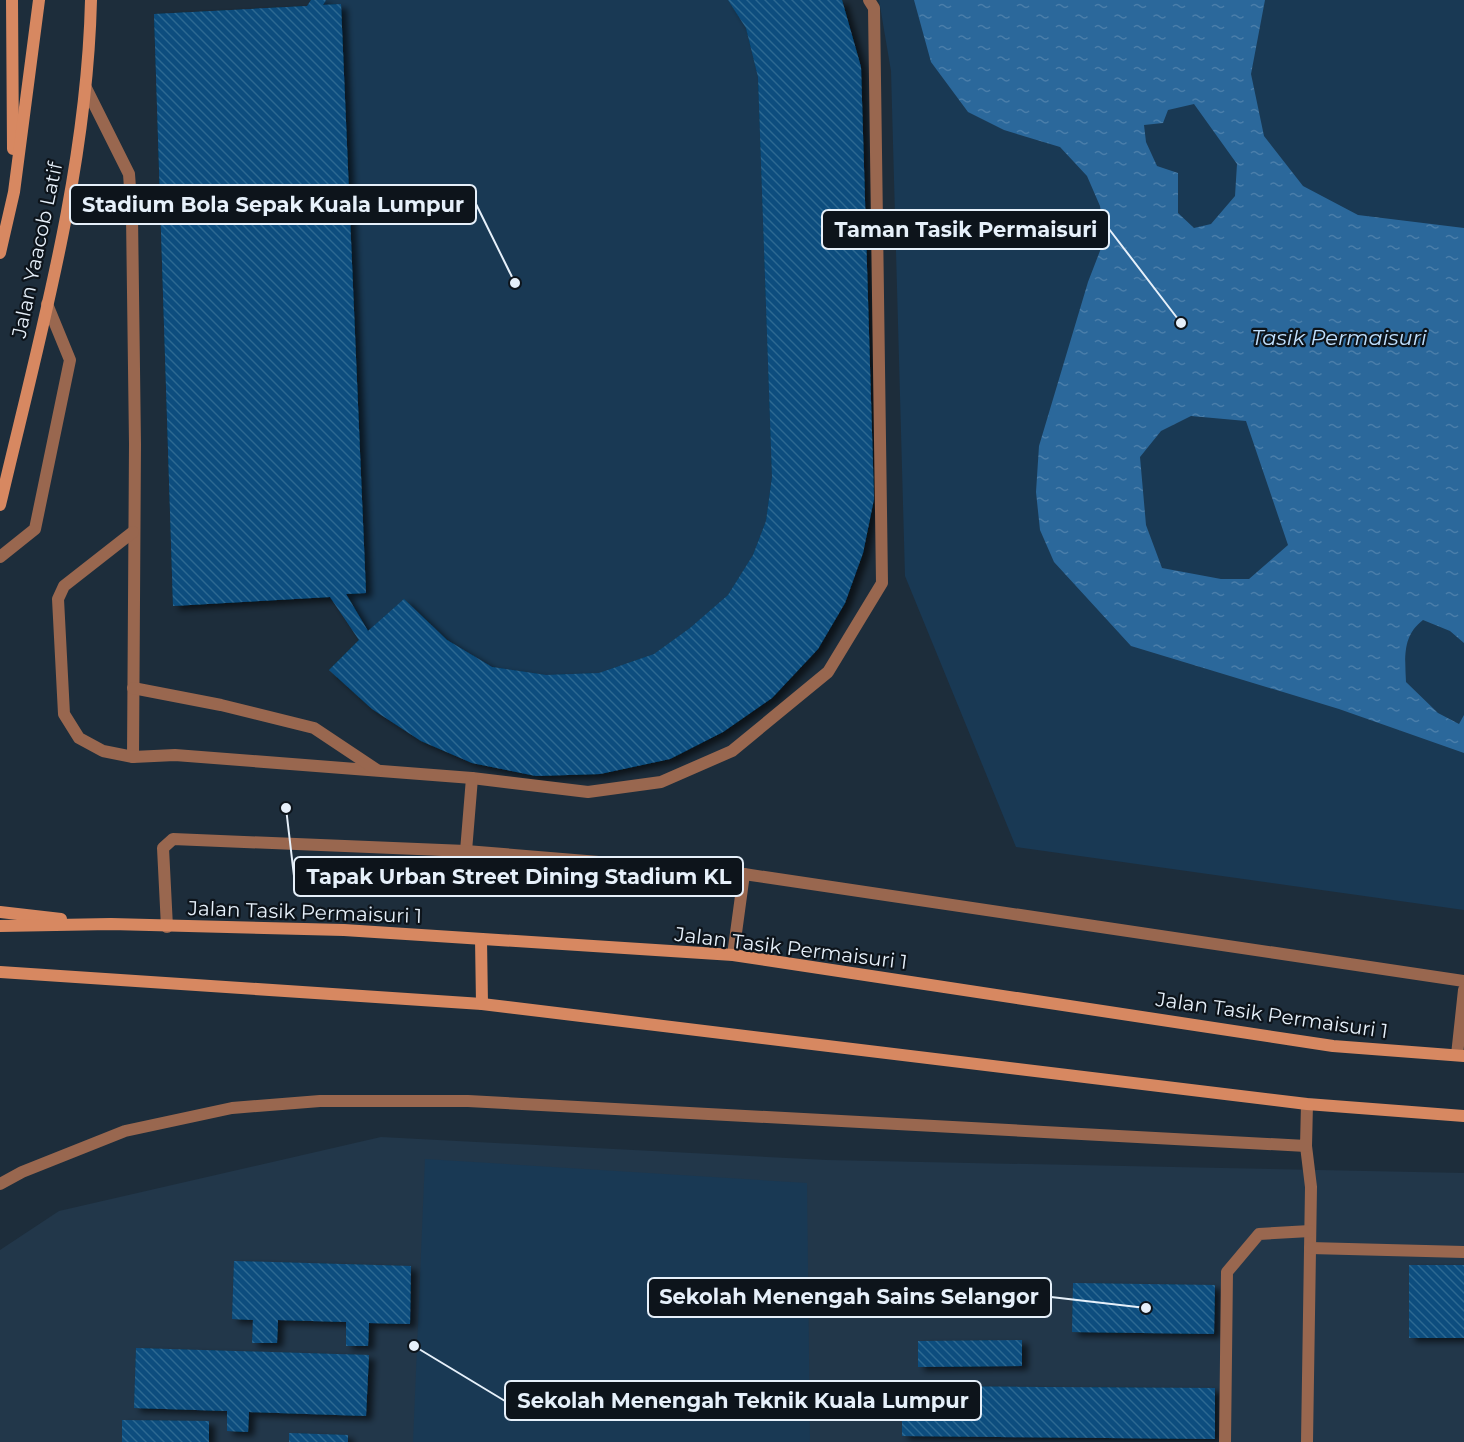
<svg xmlns="http://www.w3.org/2000/svg" width="1464" height="1442" viewBox="0 0 1464 1442" font-family="Montserrat,sans-serif">
	<style>
		.built { fill: #22374a }
		.park { fill: #193954 }
		.water { fill: url(#water-ripples); fill-rule: evenodd }
		.building { fill: url(#building-back-hatch); filter: url(#shadow) }
		.lines { fill: none; stroke-linecap: round; stroke-linejoin: round }
		.lane { stroke: #99674f; stroke-width: 12 }
		.street { stroke: #99674f; stroke-width: 12 }
		.secondary { stroke: #d78861; stroke-width: 12 }
		.labels { text-anchor: middle; stroke-width: 4.5; stroke-linejoin: round; paint-order: stroke }
		.street-label { font-size: 20px; fill: #e6f0fa; stroke: #0d141b }
		.water-label { font-size: 21px; font-style: italic; fill: #c0e0fe; stroke: #0d141b }
		.leader { fill: none; stroke: #e6f0fa; stroke-width: 2 }
		.callout-dot { fill: #e6f0fa; stroke: #0d141b; stroke-width: 2 }
		.callout { fill: #0d141b; stroke: #e6f0fa; stroke-width: 2 }
		.callout-label { font-size: 21px; text-anchor: middle; font-weight: bold; fill: #e6f0fa }
	</style>
	<defs>
		<pattern id="water-ripples" width="26" height="14" patternUnits="userSpaceOnUse" patternTransform="scale(1.5)"><rect width="26" height="14" fill="#2b689b"/><path d="M2 4q2-2 4 0t4 0M15 11q2-2 4 0t4 0" fill="none" stroke="#4a7eaa"/></pattern>
		<pattern id="building-back-hatch" width="6" height="6" patternUnits="userSpaceOnUse" patternTransform="scale(1.5)"><rect width="6" height="6" fill="#094d7e"/><path d="M-1 5l2 2M0 0l6 6M5-1l2 2" fill="none" stroke="#2d6791"/></pattern>
		<filter id="shadow"><feDropShadow dx="6" dy="4" stdDeviation="3" flood-color="#0009"/></filter>
	</defs>
	<rect width="100%" height="100%" fill="#1d2d3b"/>
	<polygon class="built" points="381,1137 827,1160 1464,1173 1464,1442 0,1442 0,1250 59,1211"/>
	<g class="park">
		<polygon points="311,0 842,0 861,67 874,499 863,553 818,649 772,698 723,732 670,759 600,774 536,776 472,763 421,741 372,709 329,670 359,640 330,597 173,606 154,14 307,6"/>
		<polygon points="879,0 1464,0 1464,910 1016,847 905,576 891,71"/>
		<polygon points="425,1159 807,1183 810,1442 413,1442"/>
	</g>
	<path class="water" d="M914,0H1265L1251,74L1264,136L1303,186L1358,215L1464,228V643L1450,631L1423,620C1402,636 1405,658 1406,682L1438,713L1459,724L1464,715V753L1339,709L1131,646L1054,562L1040,530L1036,492L1039,446L1088,282L1105,238L1100,206L1087,176L1060,147L1004,130L968,112L931,62ZM1194,104L1237,164L1235,196L1211,224L1194,228L1178,213V173L1157,166L1146,142L1144,125L1163,123L1168,110ZM1191,416L1246,421L1288,545L1249,579H1221L1162,568L1146,525L1140,457L1161,431Z"/>
	<g class="building">
		<polygon points="311,0 326,0 323,5 341,4 366,593 346,594 368,631 404,599 447,640 492,667 546,675 599,673 654,654 690,628 728,595 753,555 766,521 772,477 758,77 746,28 728,0 842,0 861,67 874,499 863,553 845,603 818,649 772,698 723,732 670,759 600,774 536,776 472,763 421,741 372,709 329,670 359,640 330,597 173,606 154,14 307,6"/>
		<polygon points="234,1261 411,1266 410,1324 369,1323 368,1346 346,1346 346,1322 278,1320 277,1343 252,1343 253,1320 232,1319"/>
		<rect x="1409" y="1265" width="55" height="73"/>
		<polygon points="1073,1283 1215,1285 1214,1334 1072,1332"/>
		<polygon points="1022,1340 1022,1366 918,1367 918,1341"/>
		<polygon points="136,1348 369,1355 366,1416 249,1412 248,1432 227,1431 227,1411 134,1408"/>
		<polygon points="902,1386 1215,1388 1215,1439 902,1436"/>
		<polygon points="122,1420 209,1421 209,1442 122,1442"/>
		<polygon points="289,1433 348,1435 348,1442 289,1442"/>
	</g>
	<g class="lines">
		<g class="lane">
			<polyline points="86,88 129,174 132,216 135,444 133,757"/>
			<polyline points="133,532 64,586 58,599 64,714 79,738 103,751 133,757 175,755 472,778 588,792 661,782 732,751 828,672 882,583 874,8 869,0"/>
			<polyline points="0,557 35,529 70,360 47,304"/>
			<polyline points="133,688 221,705 314,728 377,770"/>
			<polyline points="466,851 472,778"/>
			<polyline points="167,927 163,848 173,839 466,851 744,874 1464,981"/>
			<polyline points="733,955 744,874"/>
			<polyline points="1457,1055 1464,990"/>
			<polyline points="1306,1146 1311,1187 1307,1442"/>
			<polyline points="1310,1248 1464,1252"/>
			<polyline points="1225,1442 1227,1272 1259,1234 1310,1231"/>
		</g>
		<polyline class="street" points="0,1184 22,1172 125,1131 232,1108 320,1101 468,1101 1306,1146 1307,1104"/>
		<g class="secondary">
			<polyline points="12,0 13,149"/>
			<polyline points="0,253 14,192 39,0"/>
			<path d="M0,505C39,339 87,171 91,0"/>
			<polyline points="0,912 61,919"/>
			<polyline points="0,926 111,924 344,930 733,955 1333,1046 1464,1056"/>
			<polyline points="481,939 482,1004"/>
			<polyline points="0,972 482,1004 1307,1104 1464,1116"/>
		</g>
	</g>
	<g class="labels">
		<g class="street-label">
			<text transform="translate(37 250) rotate(-78)" y="7">Jalan Yaacob Latif</text>
			<text transform="translate(305 912) rotate(2)" y="7">Jalan Tasik Permaisuri 1</text>
			<text transform="translate(791 948) rotate(7)" y="7">Jalan Tasik Permaisuri 1</text>
			<text transform="translate(1272 1015) rotate(8)" y="7">Jalan Tasik Permaisuri 1</text>
		</g>
		<g class="water-label">
			<text x="1339" y="345">Tasik Permaisuri</text>
		</g>
	</g>
	<path class="leader" d="M515 283L476 204M1181 323L1109 229M286 808L294 876M1146 1308L1051 1297M414 1346L505 1401"/>
	<g class="callout-dot">
		<circle cx="515" cy="283" r="6"/>
		<circle cx="1181" cy="323" r="6"/>
		<circle cx="286" cy="808" r="6"/>
		<circle cx="1146" cy="1308" r="6"/>
		<circle cx="414" cy="1346" r="6"/>
	</g>
	<g class="callout">
		<rect x="70" y="185" width="406" height="39" rx="6"/>
		<rect x="822" y="210" width="287" height="39" rx="6"/>
		<rect x="294" y="857" width="449" height="39" rx="6"/>
		<rect x="648" y="1278" width="403" height="39" rx="6"/>
		<rect x="505" y="1381" width="476" height="39" rx="6"/>
	</g>
	<g class="callout-label">
		<text x="273" y="212">Stadium Bola Sepak Kuala Lumpur</text>
		<text x="966" y="237">Taman Tasik Permaisuri</text>
		<text x="519" y="884">Tapak Urban Street Dining Stadium KL</text>
		<text x="849" y="1304">Sekolah Menengah Sains Selangor</text>
		<text x="743" y="1408">Sekolah Menengah Teknik Kuala Lumpur</text>
	</g>
</svg>
